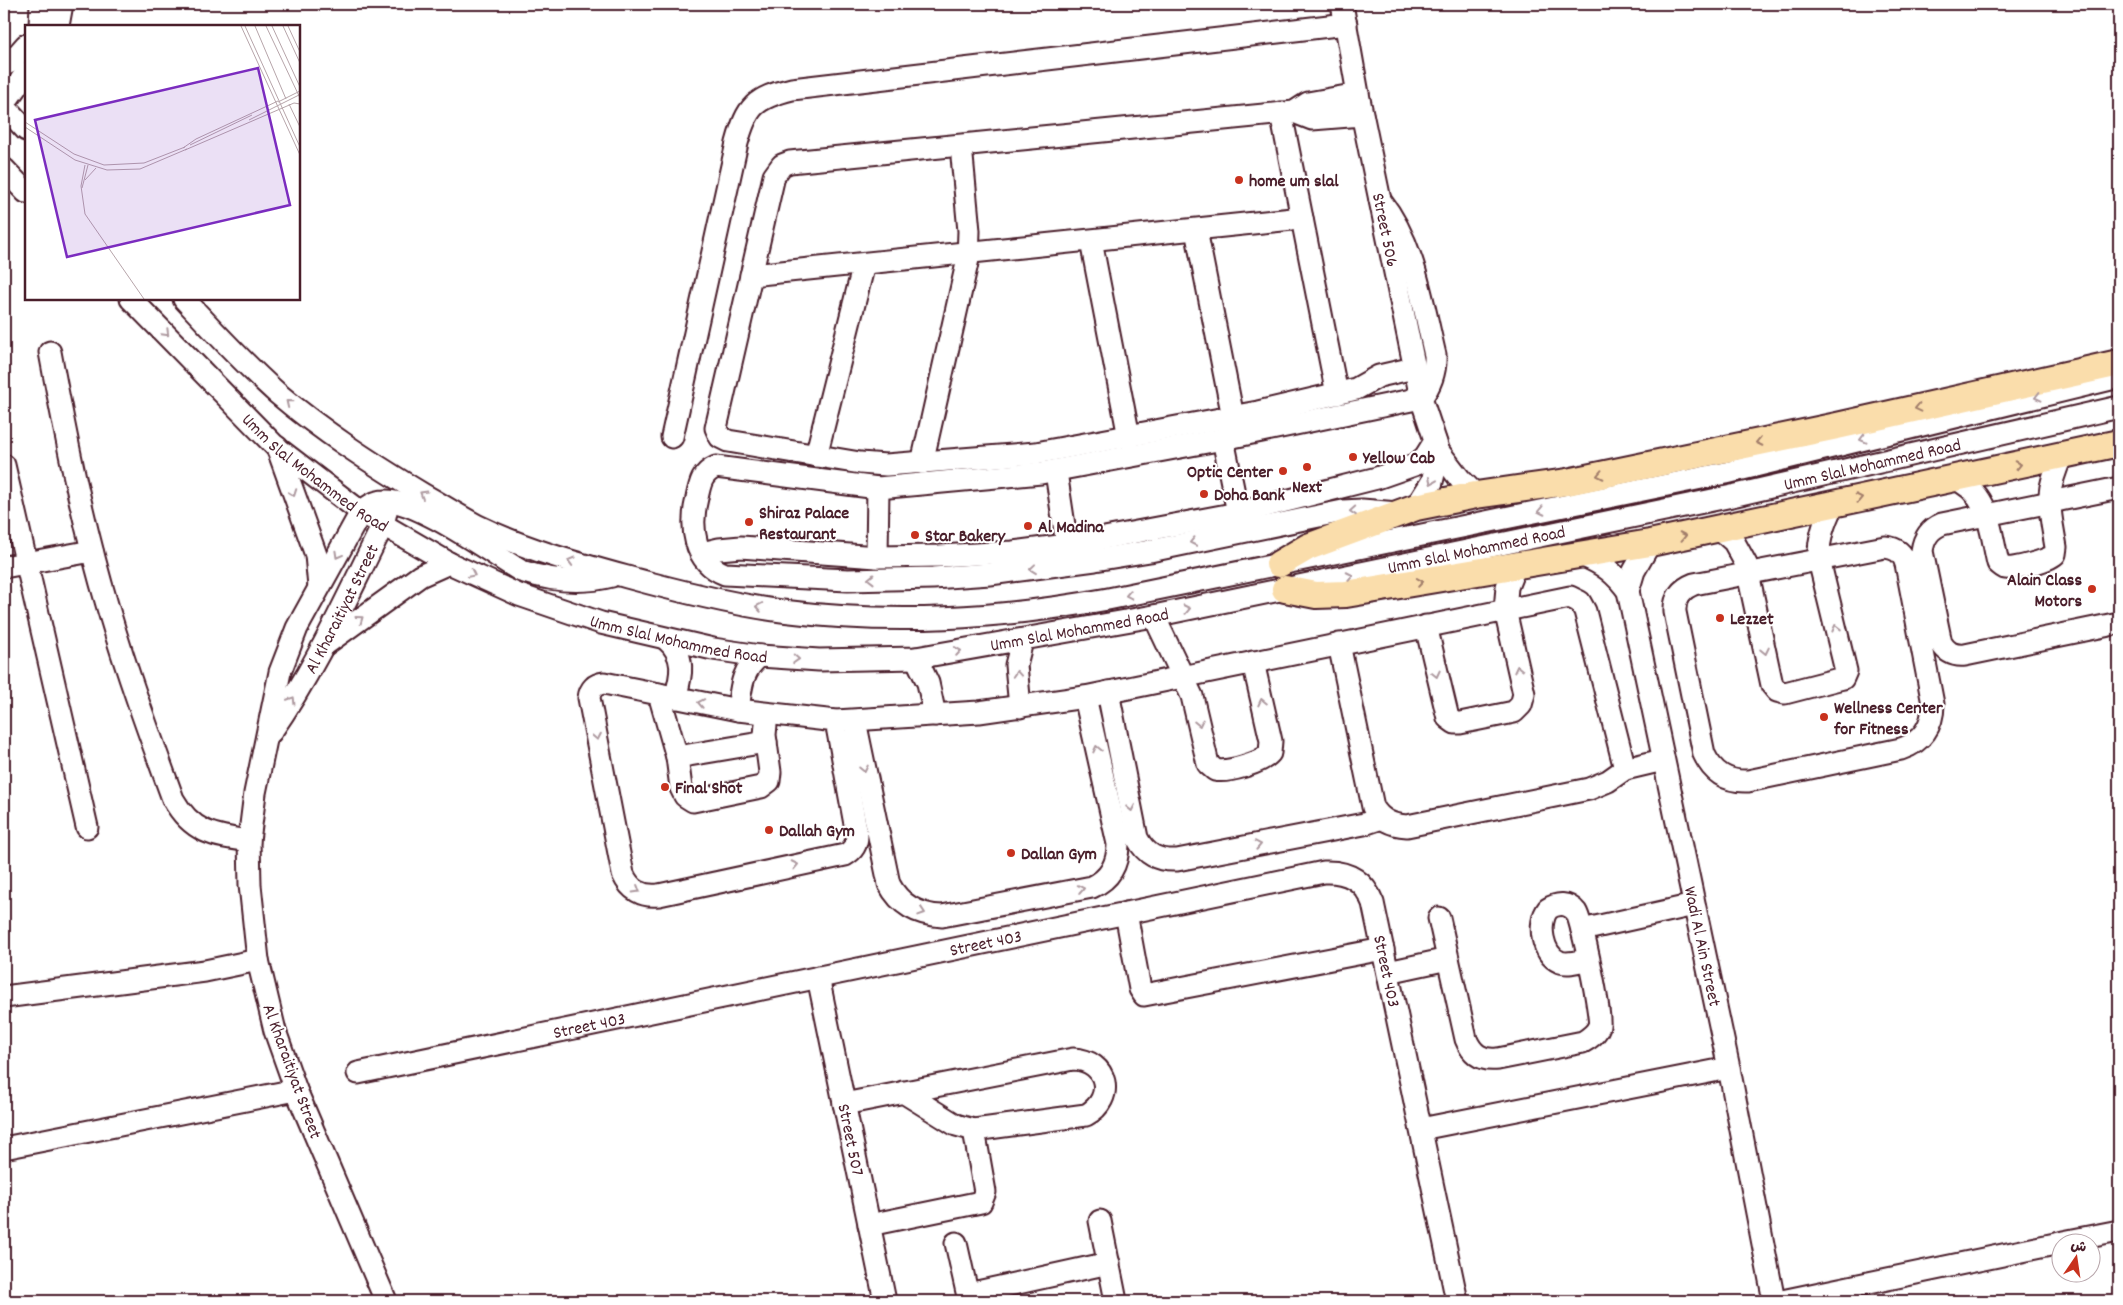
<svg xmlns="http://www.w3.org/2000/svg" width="2123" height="1305" viewBox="0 0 2123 1305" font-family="Dekko,'Playpen Sans Arabic',sans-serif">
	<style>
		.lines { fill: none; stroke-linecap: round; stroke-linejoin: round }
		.minor-casing { stroke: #4a1f2b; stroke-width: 25 }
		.major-casing { stroke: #4a1f2b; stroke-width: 30 }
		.minor { stroke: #fff; stroke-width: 21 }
		.major { stroke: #faddab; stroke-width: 26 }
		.oneway { stroke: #ae9aa0 }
		.oneway2 { stroke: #a27e6b }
		.poi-dot { fill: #c8321e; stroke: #fff; stroke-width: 2 }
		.labels { text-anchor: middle; stroke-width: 4; stroke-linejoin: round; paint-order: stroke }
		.poi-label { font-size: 18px; font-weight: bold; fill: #4a1f2b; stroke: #fff; text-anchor: start }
		.street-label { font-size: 18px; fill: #4a1f2b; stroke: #fff }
		.inset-road { fill: none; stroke: #b7a5aa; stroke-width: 1 }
		.view { fill: #7b2cbf; fill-opacity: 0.15; stroke: #7b2cbf; stroke-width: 2.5 }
		.inset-edge { fill: none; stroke: #4a1f2b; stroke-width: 2.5 }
	</style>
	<rect width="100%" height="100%" fill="#fff"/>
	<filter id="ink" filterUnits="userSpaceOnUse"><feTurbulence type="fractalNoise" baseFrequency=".02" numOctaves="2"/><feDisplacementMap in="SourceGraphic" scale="10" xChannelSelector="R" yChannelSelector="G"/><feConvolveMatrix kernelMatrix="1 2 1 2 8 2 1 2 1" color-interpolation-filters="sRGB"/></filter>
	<g filter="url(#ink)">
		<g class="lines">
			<defs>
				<g id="minor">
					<path id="s1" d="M1342,4L1358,94L1421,398L1439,452L1460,479L1476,495"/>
					<polyline points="40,26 41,4"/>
					<polyline points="58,26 62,4"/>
					<polyline points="4,65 12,61 26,45"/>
					<polyline points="1358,94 1308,103 1294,112 790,162 782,165 774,176 716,428 720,437 728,441 860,463 886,465 1036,453 1258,412 1356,389 1379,376 1414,368"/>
					<polyline points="4,104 26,73"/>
					<polyline points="4,106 26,130"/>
					<polyline points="1294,112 1312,119 1362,115"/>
					<polyline points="1281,113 1337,394"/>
					<polyline points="4,169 26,192"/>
					<path d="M1380,200C1415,244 1422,301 1435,355C1436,372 1431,385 1421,398L1223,439L1041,473L878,488L716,467C702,473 700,483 697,498C690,526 693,562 725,574L848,580L933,578L990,574L1095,560L1150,551L1343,511L1362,510L1398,513"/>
					<polyline points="1196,230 1233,417"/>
					<polyline points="1091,241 1129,437"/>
					<polyline points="751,275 1302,218"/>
					<path id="s2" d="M131,299L276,447L361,512L449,563L519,595L601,623L713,649L760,656L819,660L916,658L1154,616L1732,496L2119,407"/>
					<path d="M184,299C214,331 244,364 277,393C323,432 373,464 424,495C442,505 459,516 478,526C525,549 576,563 627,577C678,591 729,604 782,611C893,625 998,619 1108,599L1726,473L2119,377"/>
					<path d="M50,352C66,438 83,524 108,608C127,673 150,736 173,799C192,833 214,836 249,841"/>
					<path d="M672,437L737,143C747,106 755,98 792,89L1346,24"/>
					<polyline points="1223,439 1238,513"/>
					<polyline points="277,447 316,555 319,587"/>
					<polyline points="816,456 864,264"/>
					<polyline points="922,463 968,259 969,231 961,146"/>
					<polyline points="4,465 87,827"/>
					<polyline points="1056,472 1067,545"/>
					<path d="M1953,478C1990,492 1990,530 1998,563C2001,565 2001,566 2005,568C2012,570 2051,560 2055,554L2056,547C2049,506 2044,494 2062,455"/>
					<path d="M2119,488L1942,524C1930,529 1924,537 1922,551L1941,643C1947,653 1954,656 1965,655L2119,623"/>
					<polyline points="1416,507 1432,482 1439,452"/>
					<path d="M1716,529L1725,534L1734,542L1746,564L1772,685L1777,691L1785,693L1839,679L1843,678L1846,671L1819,560C1818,539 1824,523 1833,504"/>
					<path d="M1885,547C1896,548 1903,553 1906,564L1933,704C1933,726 1922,742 1901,749L1748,781C1727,782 1713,773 1704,754L1675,612C1674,598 1681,589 1694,584Z"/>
					<polyline points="702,553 719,549 741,547 877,557 939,556 1013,552 1067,545 1238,513 1377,478 1417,464 1425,457 1435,441"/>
					<path id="s3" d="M1583,556C1603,564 1616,574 1628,591L1729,1068L1774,1301"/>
					<polyline points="877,557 878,488"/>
					<polyline points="4,567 92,551"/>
					<polyline points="1628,591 1634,571 1650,543"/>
					<path d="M1154,616L1192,696L1208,764L1215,770C1227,773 1262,763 1270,753L1271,741L1253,662"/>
					<polyline points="1426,626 1448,718 1455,723 1460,723 1514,712 1521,705 1524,694 1505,610 1507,587 1515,567"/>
					<path d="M666,639C686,656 682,675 675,698"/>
					<path d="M1339,644L1373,807C1381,820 1391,825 1407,826L1589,789L1608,781L1625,769L1663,760"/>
					<polyline points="323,646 420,576 449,563"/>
					<polyline points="916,658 928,683 935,715"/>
					<path d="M1108,692L1137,838C1146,855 1158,861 1177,860L1364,824L1382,818"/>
					<polyline points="659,694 677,757 681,788 685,796 693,801 761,787 769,781 770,772 765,735 767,714"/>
					<polyline points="1020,707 1016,665 1022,641"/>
					<path d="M738,710C741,689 741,670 760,656"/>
					<path d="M836,721L857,835C857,844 854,850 845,855L659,895C642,897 630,890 623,874L589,698C590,689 595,684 604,683L738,710L836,721L979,712L1085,697L1570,597L1580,602L1585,611L1625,769"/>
					<path d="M855,721L889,884C900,905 918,915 942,916L1092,887C1110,879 1118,864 1118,844L1085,697"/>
					<path id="s4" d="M271,732C316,668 348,595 383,525L386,512"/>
					<polyline points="677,757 766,742"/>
					<polyline points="1126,913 1140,989 1144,995 1383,949"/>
					<path d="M1439,918L1466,1039C1472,1054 1482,1061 1498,1059L1583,1042C1590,1038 1596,1034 1599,1026C1602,1016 1582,921 1576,912C1568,902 1557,903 1548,909C1537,923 1542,955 1560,962C1569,965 1579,961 1588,959"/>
					<polyline points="1582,930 1694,905"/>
					<polyline points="1388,972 1448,959"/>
					<path id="s5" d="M818,977L885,1301"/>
					<polyline points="4,997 205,971 258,960"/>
					<path id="s6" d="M358,1073L1324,872C1348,871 1364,880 1373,903L1457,1301"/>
					<path d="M844,1104L1073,1059C1108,1060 1116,1099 1086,1115L974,1130L956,1125L903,1092"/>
					<polyline points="1421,1129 1729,1068"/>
					<polyline points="4,1148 296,1090"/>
					<polyline points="1100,1221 1116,1301"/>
					<polyline points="869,1225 981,1202 985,1192 974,1130"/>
					<polyline points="2063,1242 2119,1231"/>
					<polyline points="956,1243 969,1301"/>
					<polyline points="968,1294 1109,1263"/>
					<path d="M386,1301L296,1090L275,1031L258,960L250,885L249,841L255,793L280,672L297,628L361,512C368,506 375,501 385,501C416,499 491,553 521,571C551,581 581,584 612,576"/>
					<polyline points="1782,1301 2060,1243"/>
				</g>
				<g id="major">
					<polyline points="1279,564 1308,547 1416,507 1476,495 1567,482 1837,426 2119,363"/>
					<polyline points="1285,589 1316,595 1346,594 1650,543 2119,443"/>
				</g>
			</defs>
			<use href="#minor" class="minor-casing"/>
			<use href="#major" class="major-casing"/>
			<use href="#minor" class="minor"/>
			<use href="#major" class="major"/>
		</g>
		<defs><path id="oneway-chevron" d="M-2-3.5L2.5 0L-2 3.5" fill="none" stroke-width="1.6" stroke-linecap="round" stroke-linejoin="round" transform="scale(1.25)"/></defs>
		<g class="oneway">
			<use href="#oneway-chevron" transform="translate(166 333) rotate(45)"/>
			<use href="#oneway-chevron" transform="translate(2038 397) rotate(166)"/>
			<use href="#oneway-chevron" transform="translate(289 403) rotate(-141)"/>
			<use href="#oneway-chevron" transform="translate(1863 439) rotate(166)"/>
			<use href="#oneway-chevron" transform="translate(1432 481) rotate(112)"/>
			<use href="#oneway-chevron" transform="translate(293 493) rotate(70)"/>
			<use href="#oneway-chevron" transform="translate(423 494) rotate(-149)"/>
			<use href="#oneway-chevron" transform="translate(1353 511) rotate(176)"/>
			<use href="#oneway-chevron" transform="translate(1541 511) rotate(168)"/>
			<use href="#oneway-chevron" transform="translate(1193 542) rotate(168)"/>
			<use href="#oneway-chevron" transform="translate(338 555) rotate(119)"/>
			<use href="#oneway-chevron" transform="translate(571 561) rotate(-164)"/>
			<use href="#oneway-chevron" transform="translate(1033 569) rotate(174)"/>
			<use href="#oneway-chevron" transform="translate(472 574) rotate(26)"/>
			<use href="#oneway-chevron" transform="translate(1350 576) rotate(-12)"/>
			<use href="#oneway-chevron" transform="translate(871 579) rotate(179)"/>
			<use href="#oneway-chevron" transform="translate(1129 595) rotate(169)"/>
			<use href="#oneway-chevron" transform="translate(759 607) rotate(-170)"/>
			<use href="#oneway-chevron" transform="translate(1187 609) rotate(-12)"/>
			<use href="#oneway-chevron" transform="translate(360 619) rotate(-36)"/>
			<use href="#oneway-chevron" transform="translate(1836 628) rotate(-104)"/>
			<use href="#oneway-chevron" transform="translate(958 651) rotate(-9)"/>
			<use href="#oneway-chevron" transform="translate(1765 651) rotate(78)"/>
			<use href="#oneway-chevron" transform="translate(796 659) rotate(3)"/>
			<use href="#oneway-chevron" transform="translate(1518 669) rotate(-103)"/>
			<use href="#oneway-chevron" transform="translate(1017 674) rotate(-94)"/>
			<use href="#oneway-chevron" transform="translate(1436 674) rotate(77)"/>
			<use href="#oneway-chevron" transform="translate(292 700) rotate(-58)"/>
			<use href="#oneway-chevron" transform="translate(1262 702) rotate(-103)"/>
			<use href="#oneway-chevron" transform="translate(701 703) rotate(-169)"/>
			<use href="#oneway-chevron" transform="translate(1199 723) rotate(77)"/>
			<use href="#oneway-chevron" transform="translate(597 737) rotate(79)"/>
			<use href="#oneway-chevron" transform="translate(1097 749) rotate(-103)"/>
			<use href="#oneway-chevron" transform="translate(864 769) rotate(78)"/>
			<use href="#oneway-chevron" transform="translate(1131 808) rotate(79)"/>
			<use href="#oneway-chevron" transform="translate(1258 845) rotate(-11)"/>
			<use href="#oneway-chevron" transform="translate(795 865) rotate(-12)"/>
			<use href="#oneway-chevron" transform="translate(1081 889) rotate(-11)"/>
			<use href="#oneway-chevron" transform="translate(637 890) rotate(31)"/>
			<use href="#oneway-chevron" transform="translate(922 912) rotate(18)"/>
		</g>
		<g class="oneway2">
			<use href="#oneway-chevron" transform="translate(1918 408) rotate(167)"/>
			<use href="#oneway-chevron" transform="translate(1759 442) rotate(168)"/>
			<use href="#oneway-chevron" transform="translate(2018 465) rotate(-12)"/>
			<use href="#oneway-chevron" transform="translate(1600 475) rotate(168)"/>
			<use href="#oneway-chevron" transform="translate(1859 498) rotate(-12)"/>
			<use href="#oneway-chevron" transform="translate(1683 536) rotate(-12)"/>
			<use href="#oneway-chevron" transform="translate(1420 582) rotate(-9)"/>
		</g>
	</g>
	<g class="poi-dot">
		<circle cx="1239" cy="180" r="5"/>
		<circle cx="1353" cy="457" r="5"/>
		<circle cx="1307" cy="467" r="5"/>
		<circle cx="1283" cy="471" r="5"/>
		<circle cx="1204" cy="494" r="5"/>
		<circle cx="749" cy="522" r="5"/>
		<circle cx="1028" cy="526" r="5"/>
		<circle cx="915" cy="535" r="5"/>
		<circle cx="2092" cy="589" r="5"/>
		<circle cx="1720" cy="618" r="5"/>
		<circle cx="1824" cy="717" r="5"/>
		<circle cx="665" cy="787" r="5"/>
		<circle cx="769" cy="830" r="5"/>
		<circle cx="1011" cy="853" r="5"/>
	</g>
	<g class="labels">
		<g class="poi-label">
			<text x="1249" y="186">home um slal</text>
			<text x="1363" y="463">Yellow Cab</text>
			<text x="1273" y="477" text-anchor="end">Optic Center</text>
			<text x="1307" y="492" text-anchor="middle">Next</text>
			<text x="1214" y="500">Doha Bank</text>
			<text x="759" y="518">Shiraz Palace<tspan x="759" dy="21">Restaurant</tspan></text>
			<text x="1038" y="532">Al Madina</text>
			<text x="925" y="541">Star Bakery</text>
			<text x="2082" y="585" text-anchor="end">Alain Class<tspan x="2082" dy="21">Motors</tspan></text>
			<text x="1730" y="624">Lezzet</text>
			<text x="1834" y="713">Wellness Center<tspan x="1834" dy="21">for Fitness</tspan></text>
			<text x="675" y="793">Final Shot</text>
			<text x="779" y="836">Dallah Gym</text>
			<text x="1021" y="859">Dallan Gym</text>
		</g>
		<g class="street-label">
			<text dy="6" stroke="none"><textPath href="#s1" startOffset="230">Street 506</textPath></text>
			<text dy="6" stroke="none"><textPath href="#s2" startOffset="1874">Umm Slal Mohammed Road</textPath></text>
			<text dy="6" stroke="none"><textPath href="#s2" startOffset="254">Umm Slal Mohammed Road</textPath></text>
			<text dy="6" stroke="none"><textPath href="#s2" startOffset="1469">Umm Slal Mohammed Road</textPath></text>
			<text dy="6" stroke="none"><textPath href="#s4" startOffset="142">Al Kharaitiyat Street</textPath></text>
			<text dy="6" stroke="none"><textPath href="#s2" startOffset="1064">Umm Slal Mohammed Road</textPath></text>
			<text dy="6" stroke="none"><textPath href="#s2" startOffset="659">Umm Slal Mohammed Road</textPath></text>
			<text dy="6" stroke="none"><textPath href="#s6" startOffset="641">Street 403</textPath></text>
			<text dy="6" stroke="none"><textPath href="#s3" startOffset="421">Wadi Al Ain Street</textPath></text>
			<text dy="6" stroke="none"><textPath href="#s6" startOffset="1119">Street 403</textPath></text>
			<text dy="6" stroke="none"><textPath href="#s6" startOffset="236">Street 403</textPath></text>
			<text transform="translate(293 1071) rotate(70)" y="6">Al Kharaitiyat Street</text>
			<text dy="6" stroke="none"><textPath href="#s5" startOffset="166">Street 507</textPath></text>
		</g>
	</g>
	<g transform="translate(25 25)">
		<rect width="275" height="275" fill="#fff"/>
		<path class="inset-road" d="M216,1L275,130M220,1L275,122M230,1L261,74M241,1L275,73M247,1L275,62M258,1L275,38M263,1L275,27M253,77L275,66M264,79L275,102M224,95L274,70M0,97L49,129L79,140L119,138L160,122M0,102L50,135L82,145L115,144L162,124M165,120L227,90M158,123L171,114L253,76M160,125L269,78L275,79M60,140L56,161L60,189L119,274M60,155L71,143M57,163L63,140"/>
		<path class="view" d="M233,43L265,180L42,232L10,95Z"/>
		<rect width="275" height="275" class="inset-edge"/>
	</g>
	<rect width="2123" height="1305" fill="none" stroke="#fff" stroke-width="20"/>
	<rect x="10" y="10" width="2103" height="1285" fill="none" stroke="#4a1f2b" stroke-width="2" filter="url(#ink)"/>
	<g transform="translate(2076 1258) rotate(13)"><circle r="24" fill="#ffffff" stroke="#b7a5aa"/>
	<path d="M0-4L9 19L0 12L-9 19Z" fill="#c8321e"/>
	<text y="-8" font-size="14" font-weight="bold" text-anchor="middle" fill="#4a1f2b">ش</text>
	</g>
</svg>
